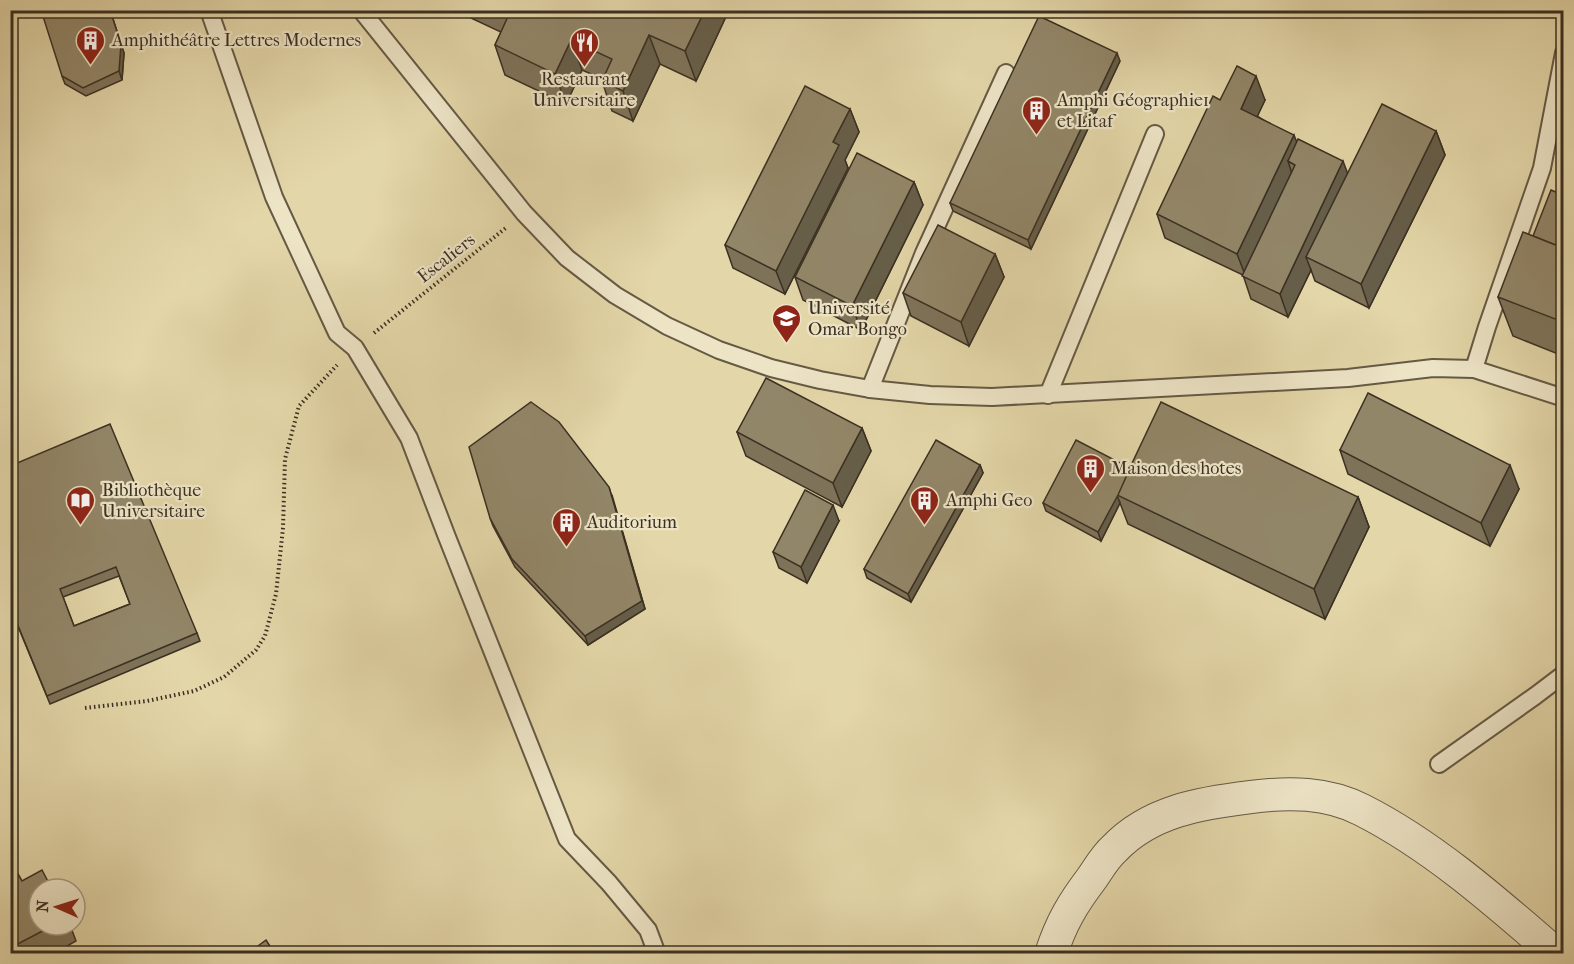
<svg xmlns="http://www.w3.org/2000/svg" width="1574" height="964" viewBox="0 0 1574 964" font-family="'IM FELL French Canon',serif">
	<style>
		.lines { fill: none; stroke-linecap: round; stroke-linejoin: round }
		.service-casing { stroke: #655a44; stroke-width: 20 }
		.minor-casing { stroke: #655a44; stroke-width: 34 }
		.path { stroke: #3b3022; stroke-width: 4; stroke-dasharray: 1.5 3; stroke-linecap: butt }
		.service { stroke: #ede4c6; stroke-width: 16 }
		.minor { stroke: #ede4c6; stroke-width: 32 }
		.wall { fill: #7e7359; stroke: #3b3022; stroke-width: 1.5; fill-rule: evenodd }
		.shaded-wall { fill: #665e49; stroke: #3b3022; stroke-width: 1.5 }
		.building { fill: #928668; stroke: #3b3022; stroke-width: 1.5; fill-rule: evenodd }
		.labels { text-anchor: middle; stroke-width: 4.5; stroke-linejoin: round; paint-order: stroke }
		.poi-label { font-size: 18px; fill: #3b3022; stroke: #ede4c6; text-anchor: start }
		.street-label { font-size: 18px; fill: #3b3022; stroke: #ede4c6 }
	</style>
	<rect width="100%" height="100%" fill="#e3d6a8"/>
	<filter id="stains"><feTurbulence type="fractalNoise" baseFrequency=".00333" numOctaves="4"/><feColorMatrix values="0 0 0 0 .2 0 0 0 0 .09 0 0 0 0 .02 0 0 0 .5 -.17"/></filter>
	<radialGradient id="worn" r=".72"><stop offset=".6" stop-color="#630" stop-opacity="0"/><stop offset="1" stop-color="#630" stop-opacity=".3"/></radialGradient>
	<g class="lines">
		<defs>
			<g id="service">
				<polyline points="209,10 274,197 337,333 355,348 409,438 447,537 567,839 609,883 648,930 657,954"/>
				<polyline points="361,10 524,213 567,258 615,295 667,326 719,350 771,368 820,380 870,389 930,395 992,397 1348,378 1433,368 1474,369 1564,398"/>
				<polyline points="1474,369 1487,327 1542,168 1564,53"/>
				<polyline points="870,389 924,253 1006,73"/>
				<polyline points="1048,395 1155,134"/>
				<polyline points="1439,764 1535,696 1564,674"/>
			</g>
			<path id="minor" d="M1051,954C1061,923 1073,903 1092,878C1099,868 1105,857 1114,849C1150,811 1201,803 1251,797C1289,792 1327,792 1362,810C1433,846 1496,902 1556,954"/>
		</defs>
		<use href="#service" class="service-casing"/>
		<use href="#minor" class="minor-casing"/>
		<g class="path">
			<polyline points="374,333 507,227"/>
			<polyline points="85,708 147,701 194,691 224,677 256,650 265,636 276,594 283,528 285,459 299,406 337,365"/>
		</g>
		<use href="#service" class="service"/>
		<use href="#minor" class="minor"/>
	</g>
	<g class="wall">
		<polygon points="110,10 124,53 122,80 86,96 65,84 62,76"/>
		<polygon points="454,10 729,10 696,81 660,64 633,121 612,111 602,81 603,79 582,70 566,104 505,75 495,45 501,32"/>
		<polygon points="1120,61 1031,249 953,211 950,203"/>
		<polygon points="1220,100 1265,100 1257,116 1348,174 1436,131 1445,155 1369,308 1315,281 1311,270 1288,317 1251,299 1243,275 1165,238 1157,214"/>
		<polygon points="850,109 859,132 845,160 848,168 785,294 733,268 725,245"/>
		<polygon points="914,182 923,205 861,330 803,300 795,277"/>
		<polygon points="1563,195 1563,356 1513,336 1498,297 1533,236"/>
		<polygon points="995,254 1004,277 969,346 911,316 903,293"/>
		<polygon points="862,428 871,451 842,507 746,456 737,432"/>
		<polygon points="1340,450 1519,489 1490,546 1348,474"/>
		<polygon points="980,465 983,473 911,602 867,578 864,569"/>
		<path d="M10,466L197,633L200,641L50,704L10,607ZM119,576L130,604L74,626L63,597Z"/>
		<polygon points="1130,468 1358,497 1369,527 1325,619 1128,524 1120,503 1101,541 1046,511 1043,503"/>
		<polygon points="612,495 645,609 588,645 515,567 493,526 490,518"/>
		<polygon points="839,521 807,583 779,568 773,552"/>
		<polygon points="10,860 22,881 39,925 70,925 76,941 53,954 10,954"/>
	</g>
	<g class="shaded-wall">
		<polygon points="110,10 124,53 122,80 119,71"/>
		<polygon points="705,10 729,10 696,81 685,51"/>
		<polygon points="649,35 660,64 633,121 623,91"/>
		<polygon points="571,40 582,70 566,104 555,74"/>
		<polygon points="1117,53 1120,61 1031,249 1028,240"/>
		<polygon points="1256,76 1265,100 1250,132 1241,109"/>
		<polygon points="850,109 859,132 845,160 848,168 785,294 776,271 833,142"/>
		<polygon points="1436,131 1445,155 1369,308 1361,284"/>
		<polygon points="1294,135 1303,158 1295,165 1288,161 1293,177 1246,277 1237,254"/>
		<polygon points="1343,161 1352,185 1306,257 1311,270 1288,317 1280,294"/>
		<polygon points="914,182 923,205 861,330 852,306"/>
		<polygon points="995,254 1004,277 969,346 961,322"/>
		<polygon points="862,428 871,451 842,507 833,483"/>
		<polygon points="980,465 983,473 911,602 908,594"/>
		<polygon points="1510,465 1519,489 1490,546 1481,523"/>
		<polygon points="609,487 645,609 588,645 585,636"/>
		<polygon points="1117,495 1120,503 1101,541 1098,532"/>
		<polygon points="1358,497 1369,527 1325,619 1314,589"/>
		<polygon points="833,505 839,521 807,583 801,567"/>
	</g>
	<g class="building">
		<polygon points="41,10 110,10 121,44 119,71 83,88 62,76"/>
		<polygon points="506,10 705,10 685,51 649,35 623,91 602,81 612,59 571,40 555,74 495,45 510,12"/>
		<polygon points="1039,16 1117,53 1028,240 950,203"/>
		<polygon points="1237,66 1256,76 1241,109 1294,135 1237,254 1157,214 1213,96 1220,100"/>
		<polygon points="805,86 850,109 833,142 839,145 776,271 725,245"/>
		<polygon points="1382,104 1436,131 1361,284 1306,257"/>
		<polygon points="1298,139 1343,161 1280,294 1242,276 1295,165 1288,161"/>
		<polygon points="857,153 914,182 852,306 795,277"/>
		<polygon points="1551,190 1563,195 1563,248 1533,236"/>
		<polygon points="938,225 995,254 961,322 903,293"/>
		<polygon points="1523,232 1563,248 1563,322 1498,297"/>
		<polygon points="766,378 862,428 833,483 737,432"/>
		<polygon points="1368,393 1510,465 1481,523 1340,450"/>
		<polygon points="531,402 559,422 609,487 642,601 585,636 512,559 490,518 469,447"/>
		<polygon points="1161,402 1358,497 1314,589 1117,495"/>
		<path d="M110,424L197,633L47,696L10,606V466ZM116,567L130,604L74,626L60,589Z"/>
		<polygon points="936,440 980,465 908,594 864,569"/>
		<polygon points="1076,440 1130,468 1118,495 1098,532 1043,503"/>
		<polygon points="805,490 833,505 801,567 773,552"/>
		<polygon points="10,860 22,881 42,870 52,889 39,889 39,925 54,925 10,948"/>
		<polygon points="266,940 275,954 247,954"/>
	</g>
	<defs>
		<symbol id="building-pin" viewBox="-11 -11 22 30"><path d="M0 17L-7.5 6A9.5 9.5 0 1 1 7.5 6Z" fill="#8f2418" stroke="#ede4c6"/><path d="M-4-6H4V6H1V3H-1V6H-4ZM-2.5-4.3h1.7v1.8h-1.7ZM.8-4.3h1.7v1.8H.8ZM-2.5-1h1.7V.8h-1.7ZM.8-1h1.7V.8H.8Z" fill="#fff"/></symbol>
		<symbol id="restaurant-pin" viewBox="-11 -11 22 30"><path d="M0 17L-7.5 6A9.5 9.5 0 1 1 7.5 6Z" fill="#8f2418" stroke="#ede4c6"/><path d="M-5-6h1v4h1v-4h1v4h1v-4h1v5L-1.5 .5V6h-2V.5L-5-1ZM5-6V6H3V1.5H1.5Q1.5-4 5-6Z" fill="#fff"/></symbol>
		<symbol id="university-pin" viewBox="-11 -11 22 30"><path d="M0 17L-7.5 6A9.5 9.5 0 1 1 7.5 6Z" fill="#8f2418" stroke="#ede4c6"/><path d="M0-5L7-2L0 1L-7-2ZM-4 1L0 2.5L4 1V4Q0 6-4 4Z" fill="#fff"/></symbol>
		<symbol id="library-pin" viewBox="-11 -11 22 30"><path d="M0 17L-7.5 6A9.5 9.5 0 1 1 7.5 6Z" fill="#8f2418" stroke="#ede4c6"/><path d="M-6-4Q-3-5.5-.7-3.5V5Q-3 3-6 4ZM6-4Q3-5.5 .7-3.5V5Q3 3 6 4Z" fill="#fff"/></symbol>
	</defs>
	<g fill-rule="evenodd">
		<use href="#building-pin" x="74" y="24" width="33" height="45"/>
		<use href="#restaurant-pin" x="568" y="26" width="33" height="45"/>
		<use href="#building-pin" x="1020" y="94" width="33" height="45"/>
		<use href="#university-pin" x="770" y="302" width="33" height="45"/>
		<use href="#building-pin" x="1074" y="452" width="33" height="45"/>
		<use href="#library-pin" x="64" y="484" width="33" height="45"/>
		<use href="#building-pin" x="908" y="484" width="33" height="45"/>
		<use href="#building-pin" x="550" y="506" width="33" height="45"/>
	</g>
	<g class="labels">
		<g class="poi-label">
			<text x="112" y="46">Amphithéâtre Lettres Modernes</text>
			<text x="584" y="85" text-anchor="middle">Restaurant<tspan x="584" dy="21">Universitaire</tspan></text>
			<text x="1057" y="106">Amphi Géographie1<tspan x="1057" dy="21">et Litaf</tspan></text>
			<text x="808" y="314">Université<tspan x="808" dy="21">Omar Bongo</tspan></text>
			<text x="1111" y="474">Maison des hotes</text>
			<text x="102" y="496">Bibliothèque<tspan x="102" dy="21">Universitaire</tspan></text>
			<text x="946" y="506">Amphi Geo</text>
			<text x="587" y="528">Auditorium</text>
		</g>
		<g class="street-label">
			<text transform="translate(446 258) rotate(-38)" y="6">Escaliers</text>
		</g>
	</g>
	<rect width="1574" height="964" fill="none" stroke="#e3d6a8" stroke-width="36"/>
	<rect x="12" y="12" width="1550" height="940" fill="none" stroke="#3b3022" stroke-width="3"/>
	<rect x="18" y="18" width="1538" height="928" fill="none" stroke="#3b3022" stroke-width="1.5"/>
	<g transform="translate(57 907) rotate(273)"><circle r="28" fill="#ede4c6" stroke="#a69c84" stroke-width="1.5"/>
	<path d="M0-4.5L10 22L0 15L-10 22Z" fill="#8f2418"/>
	<text y="-9" font-size="16" font-weight="bold" text-anchor="middle" fill="#3b3022">N</text>
	</g>
	<rect width="100%" height="100%" filter="url(#stains)"/>
	<rect width="100%" height="100%" fill="url(#worn)"/>
</svg>
